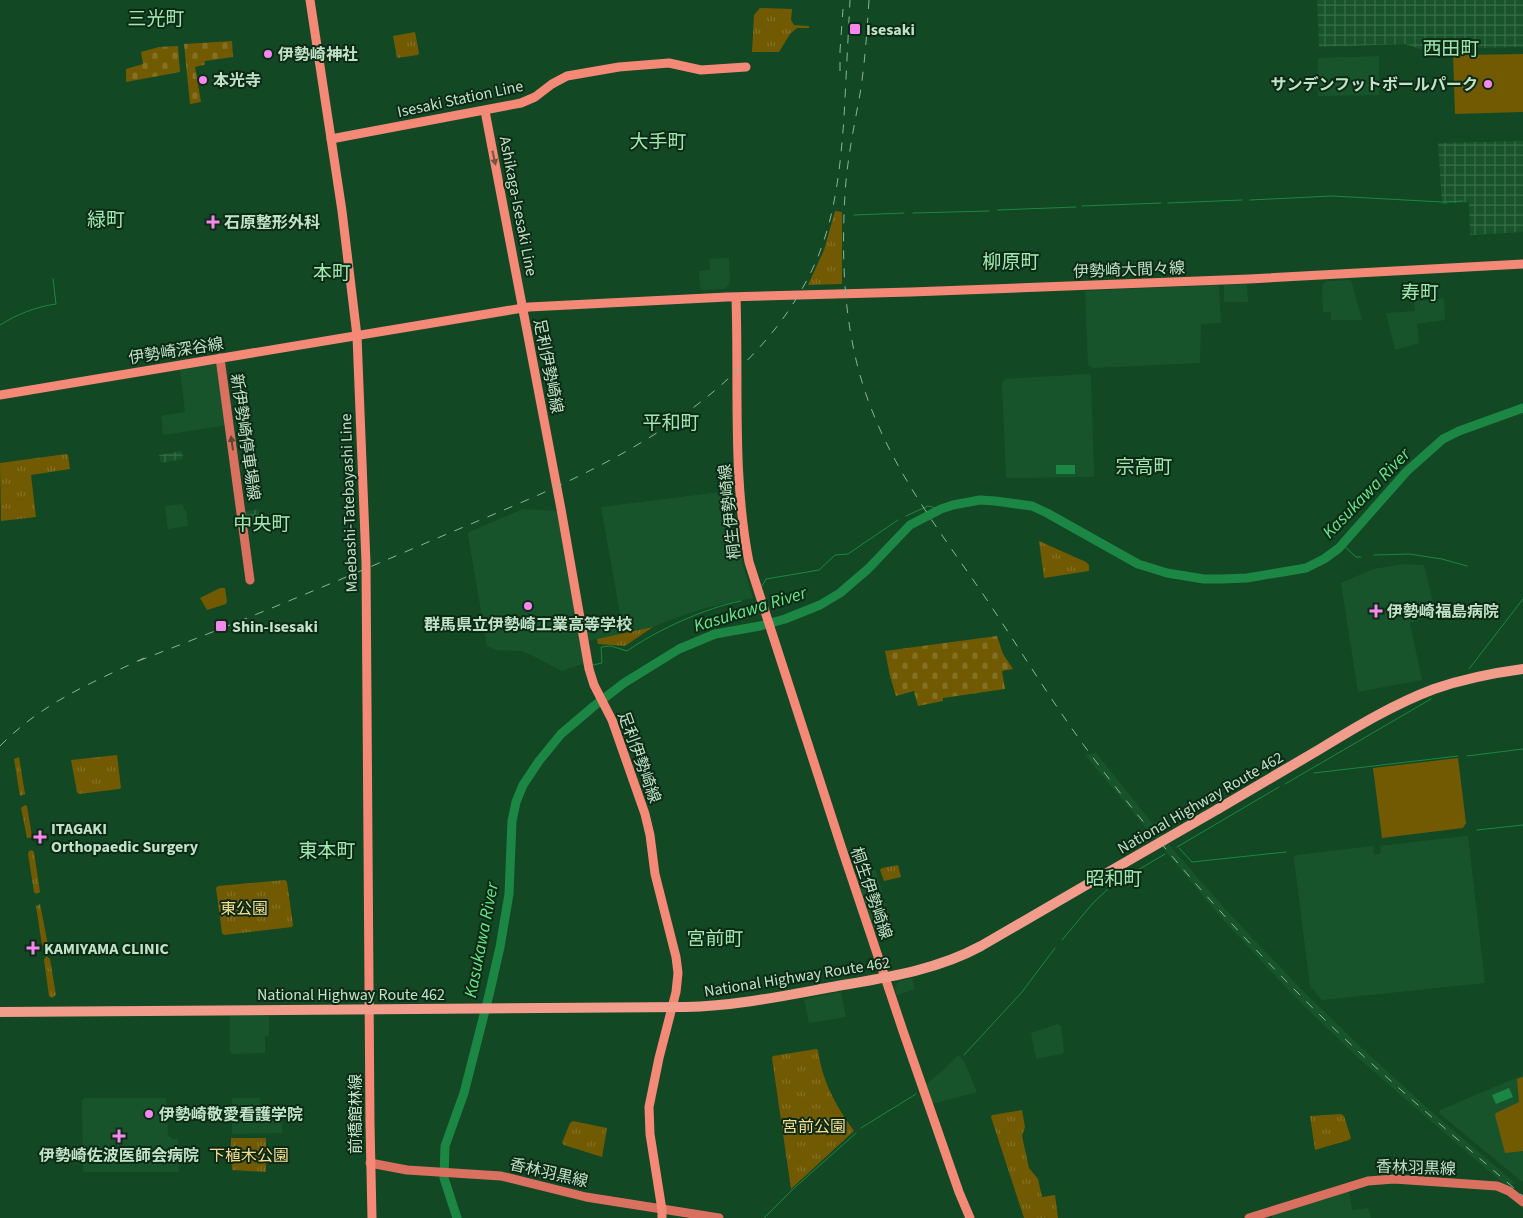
<svg xmlns="http://www.w3.org/2000/svg" width="1523" height="1218" viewBox="0 0 1523 1218" font-family="'Source Sans 3','Noto Sans JP',sans-serif">
	<style>
		.built { fill: #18542b }
		.industrial { fill: url(#industrial-grid) }
		.grass { fill: #725a03 }
		.cemetery { fill: url(#cemetery-stones) }
		.park { fill: url(#park-tufts) }
		.water { fill: #1c8744 }
		.lines { fill: none; stroke-linecap: round; stroke-linejoin: round }
		.stream { stroke: #1c8744; stroke-width: 1 }
		.river { stroke: #1c8744; stroke-width: 9 }
		.secondary { stroke: #da7160; stroke-width: 9 }
		.primary { stroke: #f58977; stroke-width: 9 }
		.trunk { stroke: #f29c8c; stroke-width: 10 }
		.rail { stroke: #8db596; stroke-width: 1; stroke-dasharray: 9 9; stroke-linecap: butt }
		.trunk-bridge { stroke: #f29c8c; stroke-width: 10 }
		.oneway { fill: #755542 }
		.oneway2 { fill: #5f4634 }
		.poi-dot { fill: #f688ed; stroke: #0d2a16; stroke-width: 2 }
		.labels { text-anchor: middle; stroke-width: 4; stroke-linejoin: round; paint-order: stroke }
		.poi-label { font-size: 16px; font-weight: bold; fill: #c0e2c6; stroke: #0d2a16; text-anchor: start }
		.street-label { font-size: 16px; fill: #c0e2c6; stroke: #0d2a16 }
		.park-label { font-size: 16px; fill: #f9dd8f; stroke: #0d2a16 }
		.water-label { font-size: 18px; font-style: italic; fill: #68e68c; stroke: #0d2a16 }
		.quarter-label { font-size: 19px; fill: #a1e8b1; stroke: #0d2a16 }
	</style>
	<defs>
		<pattern id="industrial-grid" width="8" height="8" patternUnits="userSpaceOnUse" patternTransform="scale(1.25)"><rect width="8" height="8" fill="#18542b"/><path d="M0 4h8M4 0v8" fill="none" stroke="#386c48"/></pattern>
		<pattern id="cemetery-stones" width="16" height="16" patternUnits="userSpaceOnUse" patternTransform="scale(1.25)"><rect width="16" height="16" fill="#725a03"/><path d="M2 7V4a2 2 0 0 1 4 0v3zM10 15v-3a2 2 0 0 1 4 0v3z" fill="#847126"/></pattern>
		<pattern id="park-tufts" width="24" height="20" patternUnits="userSpaceOnUse" patternTransform="scale(1.25)"><rect width="24" height="20" fill="#725a03"/><path d="M3 7l-1-3M5 7V3M7 7l1-3M15 17l-1-3M17 17v-4M19 17l1-3" fill="none" stroke="#847126"/></pattern>
	</defs>
	<rect width="100%" height="100%" fill="#124824"/>
	<g class="built">
		<polygon points="1379,56 1379,95 1318,96 1318,58"/>
		<polygon points="729,258 730,283 725,289 702,290 700,288 699,271 710,270 709,259"/>
		<polygon points="1351,280 1362,320 1331,320 1331,312 1323,312 1322,286 1326,281"/>
		<polygon points="1247,284 1248,302 1224,302 1224,285"/>
		<polygon points="1219,285 1221,323 1201,324 1200,363 1093,368 1088,365 1085,291"/>
		<polygon points="1444,298 1445,320 1417,324 1419,343 1395,350 1386,313 1415,311 1414,301"/>
		<polygon points="217,364 226,424 223,426 163,435 161,416 185,412 180,370"/>
		<polygon points="1089,374 1091,376 1094,476 1093,477 1006,478 1002,383 1005,379"/>
		<polygon points="720,492 753,598 705,608 678,617 653,627 588,641 585,627 621,619 601,507"/>
		<polygon points="183,504 184,510 186,510 188,526 168,529 165,506"/>
		<polygon points="523,509 558,511 585,663 562,671 531,655 520,651 497,650 487,646 468,535 469,532"/>
		<polygon points="1404,564 1424,565 1436,615 1410,623 1422,680 1358,692 1341,583 1373,569"/>
		<polygon points="1096,753 1177,854 1226,910 1303,991 1366,1052 1433,1113 1515,1183 1507,1186 1498,1179 1358,1058 1291,993 1218,914 1085,755"/>
		<polygon points="1465,836 1468,836 1485,983 1322,1000 1310,986 1294,858 1296,855 1373,846 1374,855 1381,853 1380,846"/>
		<polygon points="875,869 893,927 874,934 854,874"/>
		<polygon points="912,978 915,989 897,995 895,988 899,981"/>
		<polygon points="841,992 846,1017 809,1023 804,999"/>
		<polygon points="230,1016 269,1016 269,1036 265,1036 265,1053 232,1054 230,1051"/>
		<polygon points="1058,1024 1061,1026 1064,1051 1062,1054 1036,1059 1031,1033"/>
		<polygon points="958,1055 964,1061 977,1092 932,1104 925,1085 946,1068"/>
		<polygon points="1523,1075 1523,1181 1521,1181 1439,1113 1440,1110"/>
		<polygon points="84,1098 166,1098 168,1135 172,1139 178,1139 179,1172 85,1172 83,1170 82,1101"/>
		<polygon points="232,1098 260,1098 260,1113 282,1113 282,1133 232,1134"/>
		<polygon points="1347,1191 1349,1192 1352,1210 1368,1208 1371,1218 1272,1218 1272,1215"/>
	</g>
	<g class="industrial">
		<polygon points="1317,0 1523,0 1523,47 1420,49 1405,44 1319,47"/>
		<polygon points="1523,141 1523,232 1470,235 1469,202 1442,204 1438,143"/>
		<polygon points="182,451 183,459 161,463 159,455"/>
		<polygon points="259,509 261,521 247,523 245,512"/>
	</g>
	<g class="grass">
		<polygon points="1523,54 1523,112 1455,114 1453,55"/>
		<polygon points="220,588 225,588 227,601 226,604 207,610 200,598"/>
		<polygon points="1458,758 1466,823 1463,828 1382,838 1373,768"/>
		<polygon points="1523,1077 1523,1151 1505,1153 1495,1115 1496,1113 1519,1102 1517,1079"/>
	</g>
	<g class="cemetery">
		<polygon points="232,41 233,57 205,61 204,65 195,67 201,102 190,104 184,44"/>
		<polygon points="178,46 180,72 126,82 126,69 143,64 141,52 159,47"/>
		<polygon points="997,636 1003,654 1013,669 1002,671 1005,689 943,698 943,701 918,706 914,691 896,696 890,676 885,651"/>
	</g>
	<g class="park">
		<polygon points="760,8 792,9 791,20 794,25 809,26 809,28 797,28 790,34 779,52 752,52 754,15"/>
		<polygon points="415,32 419,53 418,55 397,58 393,36"/>
		<polygon points="835,211 842,212 842,284 808,285 824,250"/>
		<polygon points="66,454 68,455 70,469 31,475 36,517 1,521 0,463"/>
		<polygon points="1039,541 1086,562 1089,565 1089,571 1044,578"/>
		<polygon points="653,627 625,646 598,644 597,639"/>
		<polygon points="117,755 121,788 119,789 79,794 77,792 71,760"/>
		<polygon points="19,757 25,794 20,796 14,759"/>
		<polygon points="25,805 27,806 32,836 30,838 27,838 21,808"/>
		<polygon points="32,850 34,852 40,892 36,894 34,892 28,854 29,851"/>
		<polygon points="898,865 901,877 884,881 880,870 882,868"/>
		<polygon points="285,880 287,882 293,925 292,927 224,935 222,933 216,888 218,886"/>
		<polygon points="40,904 48,945 47,947 44,947 42,945 36,906"/>
		<polygon points="46,956 50,959 56,995 52,998 49,996 44,960"/>
		<path d="M816,1049L818,1050C822,1081 836,1106 854,1131L791,1189L772,1058L773,1056Z"/>
		<polygon points="1022,1110 1025,1127 1022,1136 1029,1168 1038,1179 1042,1197 1055,1195 1058,1218 1024,1218 991,1117 992,1115"/>
		<polygon points="1341,1114 1344,1116 1351,1138 1349,1140 1315,1150 1310,1116"/>
		<polygon points="573,1121 607,1128 602,1157 564,1145 562,1143 570,1123"/>
		<polygon points="231,1138 266,1138 266,1172 232,1170"/>
	</g>
	<g class="water">
		<rect x="1056" y="465" width="19" height="9"/>
		<polygon points="1509,1088 1513,1097 1496,1104 1492,1095"/>
	</g>
	<g class="lines">
		<g class="stream">
			<polyline points="1250,200 1332,196 1442,202 1463,201"/>
			<polyline points="1168,203 1242,200"/>
			<polyline points="1082,206 1161,203"/>
			<polyline points="998,210 1076,207"/>
			<polyline points="913,213 989,211"/>
			<polyline points="854,215 904,213"/>
			<path d="M0,325C18,314 35,307 56,304L53,279"/>
			<polyline points="906,516 928,506 941,509"/>
			<polyline points="1342,544 1356,557 1361,557"/>
			<polyline points="1374,555 1409,554 1442,559 1467,566"/>
			<polyline points="762,586 766,579 819,570 835,555 848,554 898,520"/>
			<path d="M593,665L602,663L601,647L611,646L627,651C657,630 705,608 741,601"/>
			<polyline points="1469,669 1523,599"/>
			<polyline points="1467,756 1523,749"/>
			<polyline points="1314,773 1458,756"/>
			<polyline points="1285,784 1431,699"/>
			<polyline points="1477,830 1523,825"/>
			<polyline points="1177,847 1279,787"/>
			<polyline points="1179,848 1192,862 1286,852"/>
			<polyline points="1114,884 1165,854"/>
			<polyline points="1062,940 1093,903 1108,889"/>
			<polyline points="964,1055 1022,992 1055,948"/>
			<polyline points="861,1128 916,1094"/>
			<polyline points="764,1218 792,1190 856,1133"/>
		</g>
		<polyline class="river" points="457,1218 444,1178 445,1146 464,1093 489,995 500,947 509,894 512,821 516,802 523,785 539,761 561,734 594,706 624,683 679,649 715,634 760,626 785,619 820,605 840,593 868,569 910,525 941,509 953,505 980,500 995,501 1032,506 1047,513 1138,564 1167,573 1204,579 1221,579 1247,578 1306,568 1324,559 1339,548 1407,471 1443,439 1459,431 1523,408"/>
		<g class="secondary">
			<polyline points="220,358 250,580"/>
			<polyline points="370,1163 407,1170 501,1176 586,1197 719,1218"/>
			<polyline points="1249,1218 1368,1181 1394,1179 1497,1186 1509,1191 1523,1202"/>
		</g>
		<g class="primary">
			<polyline points="310,0 342,211 357,336 366,563 370,1124 372,1218"/>
			<polyline points="485,111 561,509 589,669 594,685 612,720 645,814 650,835 655,874 676,957 678,973 676,992 659,1058 649,1107 650,1134 662,1210 662,1218"/>
			<polyline points="331,139 521,103 535,97 552,84 567,76 619,67 669,63 701,70 746,67"/>
			<path d="M736,298C739,386 732,475 749,562L842,849L903,1031L959,1192L970,1218"/>
			<polyline points="0,395 529,307 727,297 911,292 1249,279 1523,264"/>
		</g>
		<g class="trunk">
			<path d="M1218,809C1252,789 1286,769 1320,749C1356,727 1394,704 1434,689C1463,679 1493,673 1523,669"/>
			<path d="M0,1012L685,1007C735,1006 783,996 832,987C883,978 935,971 981,946L1093,881"/>
		</g>
		<g class="rail">
			<path d="M869,0C867,31 865,63 860,94C854,127 847,160 845,194C842,245 843,296 853,346C873,447 931,518 987,600C1021,651 1052,702 1088,751C1150,834 1219,913 1292,987C1364,1061 1444,1127 1523,1196"/>
			<polyline points="840,71 840,51 843,9"/>
			<path d="M138,661C230,626 321,588 412,549C536,495 664,452 758,349C780,325 798,299 812,270C835,222 840,171 844,118C846,79 848,39 850,0"/>
			<path d="M0,746C42,703 91,683 144,658"/>
		</g>
		<polyline class="trunk-bridge" points="1093,881 1218,809"/>
	</g>
	<defs><path id="oneway-solid" d="M-6-.8H1V-3.2L6.5 0L1 3.2V.8H-6Z" transform="scale(1.25)"/></defs>
	<use class="oneway" href="#oneway-solid" transform="translate(494 158) rotate(78)"/>
	<use class="oneway2" href="#oneway-solid" transform="translate(232 443) rotate(-98)"/>
	<g class="poi-dot">
		<rect x="849" y="23" width="12" height="12" rx="2.5"/>
		<circle cx="268" cy="54" r="5"/>
		<circle cx="203" cy="80" r="5"/>
		<circle cx="1488" cy="84" r="5"/>
		<path d="M210.5 214.5h5v5h5v5h-5v5h-5v-5h-5v-5h5z"/>
		<circle cx="528" cy="606" r="5"/>
		<path d="M1373.5 603.5h5v5h5v5h-5v5h-5v-5h-5v-5h5z"/>
		<rect x="215" y="620" width="12" height="12" rx="2.5"/>
		<path d="M37.5 829.5h5v5h5v5h-5v5h-5v-5h-5v-5h5z"/>
		<path d="M30.5 940.5h5v5h5v5h-5v5h-5v-5h-5v-5h5z"/>
		<circle cx="149" cy="1114" r="5"/>
		<path d="M116.5 1128.5h5v5h5v5h-5v5h-5v-5h-5v-5h5z"/>
	</g>
	<g class="labels">
		<g class="poi-label">
			<text x="866" y="35">Isesaki</text>
			<text x="278" y="60">伊勢崎神社</text>
			<text x="213" y="86">本光寺</text>
			<text x="1478" y="90" text-anchor="end">サンデンフットボールパーク</text>
			<text x="224" y="228">石原整形外科</text>
			<text x="1387" y="617">伊勢崎福島病院</text>
			<text x="528" y="630" text-anchor="middle">群馬県立伊勢崎工業高等学校</text>
			<text x="232" y="632">Shin-Isesaki</text>
			<text x="51" y="834">ITAGAKI<tspan x="51" dy="18">Orthopaedic Surgery</tspan></text>
			<text x="44" y="954">KAMIYAMA CLINIC</text>
			<text x="159" y="1120">伊勢崎敬愛看護学院</text>
			<text x="119" y="1161" text-anchor="middle">伊勢崎佐波医師会病院</text>
		</g>
		<g class="street-label">
			<text transform="translate(460 98) rotate(-12)" y="6">Isesaki Station Line</text>
			<text transform="translate(519 206) rotate(79)" y="6">Ashikaga-Isesaki Line</text>
			<text transform="translate(1129 269) rotate(-2)" y="6">伊勢崎大間々線</text>
			<text transform="translate(176 350) rotate(-9)" y="6">伊勢崎深谷線</text>
			<text transform="translate(549 366) rotate(79)" y="6">足利伊勢崎線</text>
			<text transform="translate(246 437) rotate(82)" y="6">新伊勢崎停車場線</text>
			<text transform="translate(348 503) rotate(-92)" y="6">Maebashi-Tatebayashi Line</text>
			<text transform="translate(729 512) rotate(-96)" y="6">桐生伊勢崎線</text>
			<text transform="translate(640 757) rotate(70)" y="6">足利伊勢崎線</text>
			<text transform="translate(1200 802) rotate(-30)" y="6">National Highway Route 462</text>
			<text transform="translate(872 893) rotate(71)" y="6">桐生伊勢崎線</text>
			<text transform="translate(797 976) rotate(-9)" y="6">National Highway Route 462</text>
			<text x="351" y="1000">National Highway Route 462</text>
			<text transform="translate(355 1114) rotate(-90)" y="6">前橋館林線</text>
			<text transform="translate(1416 1167) rotate(2)" y="6">香林羽黒線</text>
			<text transform="translate(549 1172) rotate(13)" y="6">香林羽黒線</text>
		</g>
		<g class="park-label">
			<text x="244" y="914">東公園</text>
			<text x="814" y="1132">宮前公園</text>
			<text x="249" y="1161">下植木公園</text>
		</g>
		<g class="water-label">
			<text transform="translate(1366 493) rotate(-46)" y="6">Kasukawa River</text>
			<text transform="translate(750 609) rotate(-17)" y="6">Kasukawa River</text>
			<text transform="translate(481 940) rotate(-79)" y="6">Kasukawa River</text>
		</g>
		<g class="quarter-label">
			<text x="156" y="25">三光町</text>
			<text x="1451" y="55">西田町</text>
			<text x="658" y="148">大手町</text>
			<text x="106" y="226">緑町</text>
			<text x="1011" y="268">柳原町</text>
			<text x="332" y="279">本町</text>
			<text x="1420" y="299">寿町</text>
			<text x="671" y="429">平和町</text>
			<text x="1144" y="473">宗高町</text>
			<text x="262" y="530">中央町</text>
			<text x="327" y="857">東本町</text>
			<text x="1114" y="885">昭和町</text>
			<text x="715" y="945">宮前町</text>
		</g>
	</g>
</svg>
